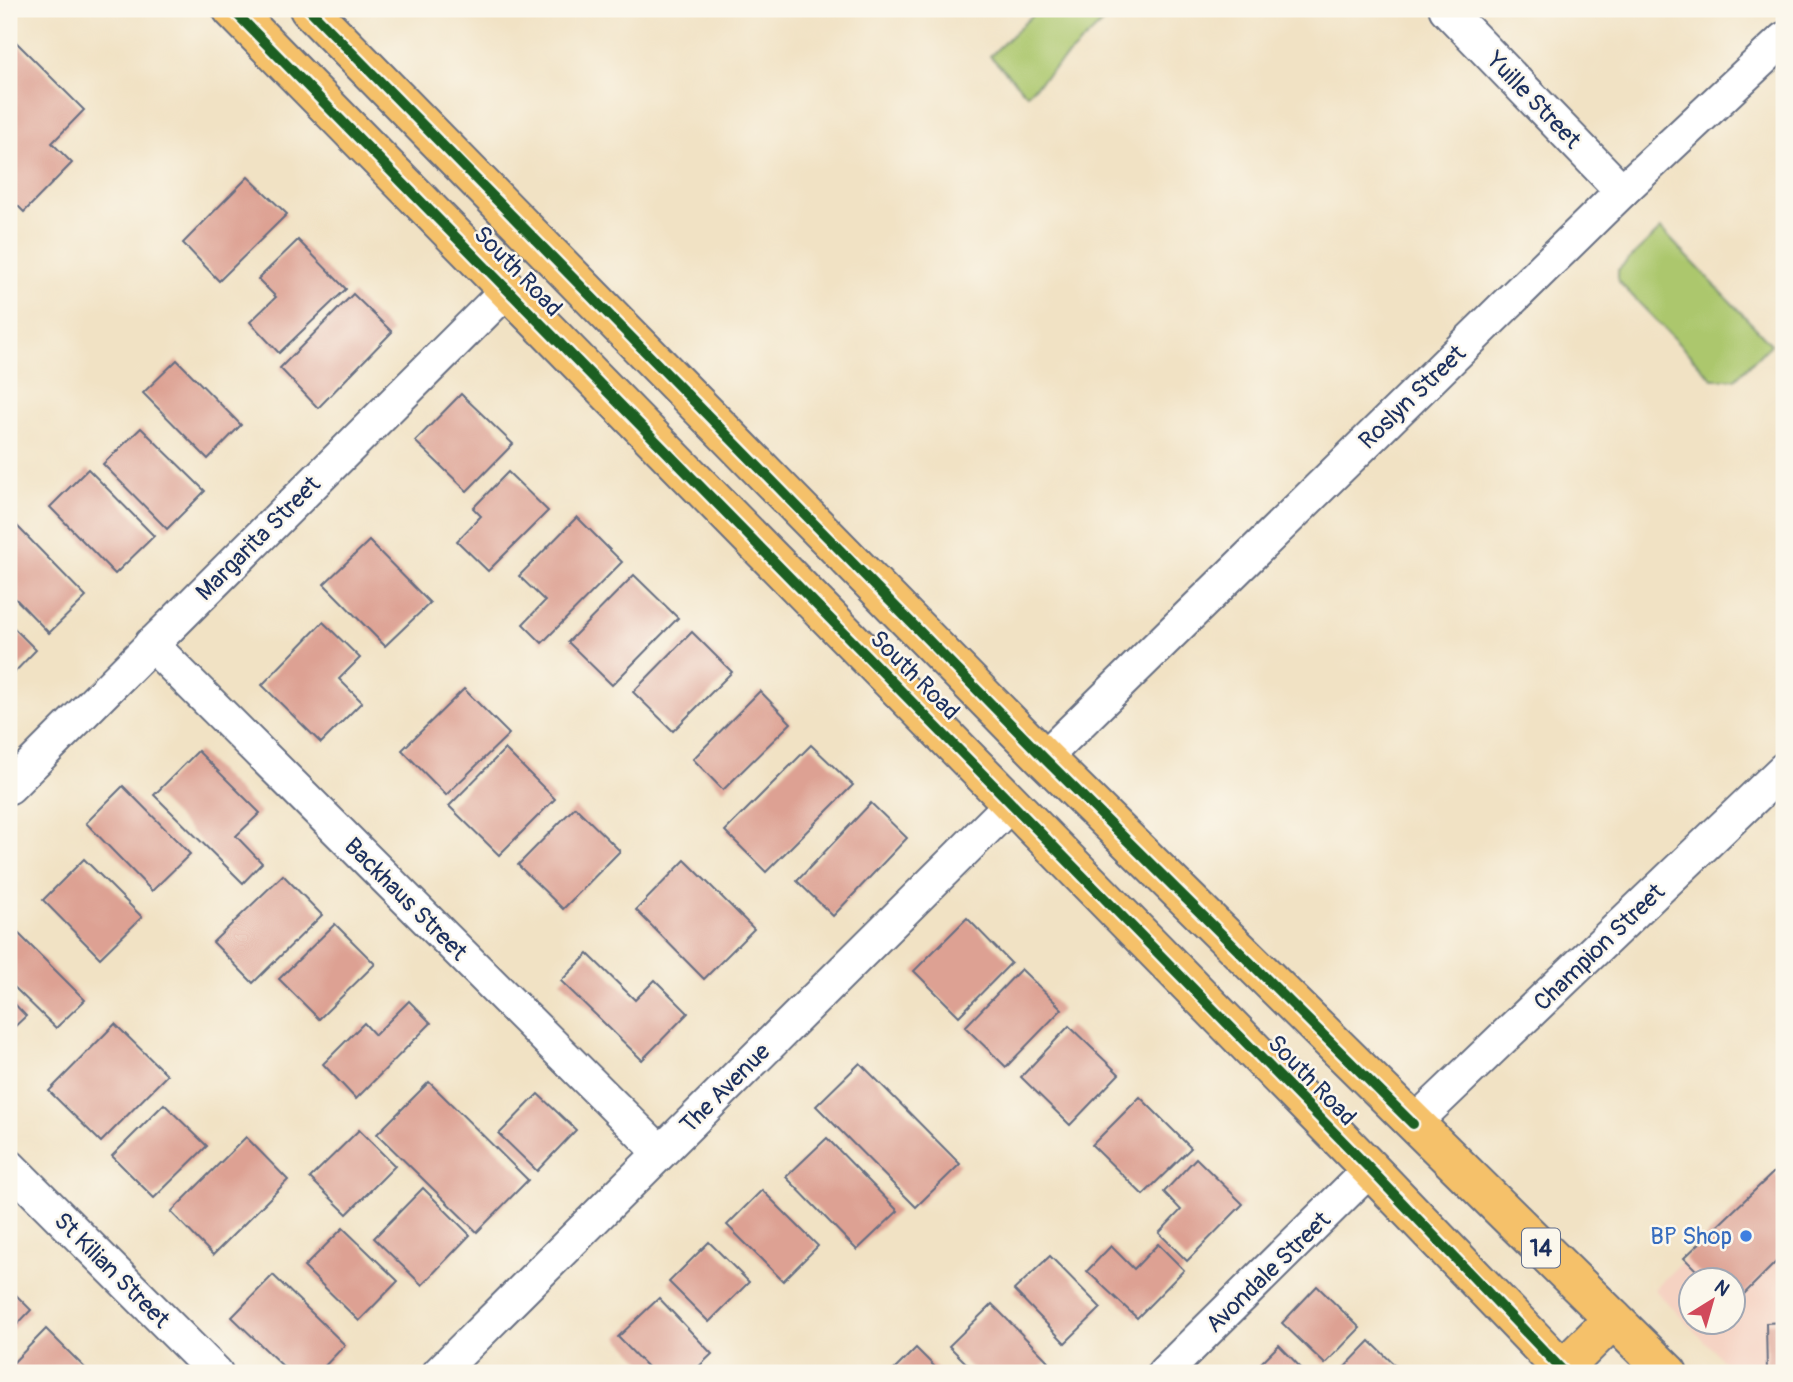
<svg xmlns="http://www.w3.org/2000/svg" width="1793" height="1382" viewBox="0 0 1793 1382" font-family="Pangolin,sans-serif">
	<style>
		.built { fill: #f5d2c2; fill-rule: evenodd }
		.green { fill: #acc76d; stroke: #647b66; stroke-width: 2 }
		.building { fill: #dda193 }
		.lines { fill: none; stroke-linecap: round; stroke-linejoin: round }
		.minor-casing { stroke: #666e82; stroke-width: 37 }
		.major-casing { stroke: #666e82; stroke-width: 42 }
		.minor { stroke: #fff; stroke-width: 33 }
		.major { stroke: #f5c16b; stroke-width: 38 }
		.cycleway-casing { stroke: #fbf7ec; stroke-width: 15 }
		.cycleway { stroke: #1b5e20; stroke-width: 10 }
		.shop-dot { fill: #3f7fe0; stroke: #fbf7ec; stroke-width: 2.5 }
		.labels { text-anchor: middle; stroke-width: 5; stroke-linejoin: round; paint-order: stroke }
		.shield { fill: #fbf7ec; stroke: #5e6b89; stroke-width: 2 }
		.shield-label { font-size: 23px; font-weight: bold; fill: #1b2f5e }
		.street-label { font-size: 24px; fill: #1b2f5e; stroke: #fbf7ec }
		.shop-label { font-size: 24px; fill: #366cbe; stroke: #fbf7ec; text-anchor: end }
	</style>
	<rect width="100%" height="100%" fill="#fbf7ec"/>
	<filter id="ink" filterUnits="userSpaceOnUse"><feTurbulence type="fractalNoise" baseFrequency=".0143" numOctaves="2"/><feDisplacementMap in="SourceGraphic" scale="14" xChannelSelector="R" yChannelSelector="G"/><feConvolveMatrix kernelMatrix="1 2 1 2 8 2 1 2 1" color-interpolation-filters="sRGB"/></filter>
	<filter id="wash" filterUnits="userSpaceOnUse"><feTurbulence type="fractalNoise" baseFrequency=".00686" numOctaves="4" result="noise"/><feDisplacementMap in="SourceGraphic" scale="28" xChannelSelector="R" yChannelSelector="G"/><feGaussianBlur stdDeviation="1.57" result="paint"/><feColorMatrix in="noise" values="0 0 0 0 0 0 0 0 0 0 0 0 0 0 0 0 0 1.4 0 .05"/><feComposite in="paint" operator="in"/></filter>
	<g filter="url(#wash)">
		<rect width="100%" height="100%" fill="#f1e2c4"/>
		<path class="built" d="M1756,1189L1784,1217V1373H1735L1654,1289ZM1692,1280H1734V1322H1692Z"/>
		<g class="green">
			<polygon points="1039,9 1105,9 1111,15 1027,94 990,56"/>
			<polygon points="1661,229 1771,344 1735,379 1713,379 1618,281 1618,270"/>
		</g>
		<g id="blocks">
			<g class="building">
				<polygon points="15,41 84,110 52,143 72,163 24,212 9,197 9,48"/>
				<polygon points="248,177 287,214 219,281 183,243"/>
				<polygon points="298,240 346,289 279,353 250,322 276,297 258,279"/>
				<polygon points="353,294 392,332 318,408 280,368"/>
				<polygon points="177,360 241,425 208,459 143,393"/>
				<polygon points="461,394 513,444 467,491 415,441"/>
				<polygon points="141,428 205,491 167,529 103,464"/>
				<polygon points="88,469 154,536 115,574 50,507"/>
				<polygon points="508,472 548,511 488,571 457,541 481,516 473,508"/>
				<polygon points="577,517 622,562 542,643 523,624 545,601 519,576"/>
				<polygon points="17,526 86,597 49,633 9,592 9,534"/>
				<polygon points="369,541 430,603 385,646 324,584"/>
				<polygon points="634,575 678,618 612,685 568,642"/>
				<polygon points="323,622 360,658 339,679 362,702 321,743 262,685"/>
				<polygon points="9,623 36,650 9,678"/>
				<polygon points="692,632 732,672 673,731 633,692"/>
				<polygon points="464,689 509,734 446,795 402,750"/>
				<polygon points="760,691 791,723 723,790 693,759"/>
				<polygon points="811,745 853,785 766,872 725,831"/>
				<polygon points="505,749 555,799 499,855 449,806"/>
				<polygon points="198,751 260,813 236,836 262,863 243,883 154,795"/>
				<polygon points="123,786 190,854 152,891 86,823"/>
				<polygon points="871,803 907,838 833,916 797,881"/>
				<polygon points="575,807 620,851 563,909 518,865"/>
				<polygon points="84,859 142,917 100,958 43,900"/>
				<polygon points="685,860 754,929 704,979 636,910"/>
				<polygon points="283,875 322,915 253,983 213,942"/>
				<polygon points="967,918 1011,963 959,1016 914,971"/>
				<polygon points="9,924 85,1000 56,1028 9,982"/>
				<polygon points="335,924 375,964 319,1019 279,979"/>
				<polygon points="588,954 635,1000 655,980 688,1013 642,1060 561,981"/>
				<polygon points="1021,969 1062,1009 1006,1067 965,1027"/>
				<polygon points="9,998 26,1016 9,1032"/>
				<polygon points="409,1001 431,1023 356,1099 323,1064 364,1023 375,1035"/>
				<polygon points="115,1024 167,1075 101,1142 49,1091"/>
				<polygon points="1069,1026 1119,1074 1070,1125 1021,1077"/>
				<polygon points="860,1063 960,1164 916,1207 816,1106"/>
				<polygon points="429,1082 528,1180 477,1232 377,1134"/>
				<polygon points="538,1094 576,1130 537,1171 499,1134"/>
				<polygon points="1140,1097 1191,1148 1143,1195 1092,1145"/>
				<polygon points="164,1104 207,1146 154,1198 112,1156"/>
				<polygon points="359,1130 395,1166 347,1214 310,1178"/>
				<polygon points="246,1137 288,1180 213,1255 171,1212"/>
				<polygon points="827,1138 898,1211 857,1250 786,1177"/>
				<polygon points="1196,1158 1243,1204 1187,1261 1159,1233 1181,1210 1164,1192"/>
				<polygon points="1774,1172 1784,1183 1784,1254 1740,1298 1736,1294 1734,1296 1734,1280 1706,1280 1684,1258"/>
				<polygon points="423,1188 470,1235 422,1285 374,1238"/>
				<polygon points="762,1190 818,1246 783,1281 727,1225"/>
				<polygon points="343,1228 398,1281 359,1321 304,1267"/>
				<polygon points="709,1242 749,1282 709,1322 669,1282"/>
				<polygon points="1158,1244 1184,1270 1137,1318 1087,1271 1111,1246 1134,1269"/>
				<polygon points="1050,1256 1101,1308 1065,1343 1014,1290"/>
				<polygon points="273,1275 345,1345 318,1373 290,1373 232,1317"/>
				<polygon points="1317,1286 1360,1328 1325,1364 1282,1323"/>
				<polygon points="9,1288 31,1310 9,1333"/>
				<polygon points="659,1298 712,1354 692,1373 653,1373 618,1337"/>
				<polygon points="992,1304 1048,1361 1035,1373 976,1373 949,1346"/>
				<polygon points="1784,1322 1784,1373 1767,1373 1766,1323"/>
				<polygon points="46,1329 88,1371 86,1373 9,1373 9,1367"/>
				<polygon points="1370,1341 1403,1373 1339,1373"/>
				<polygon points="1279,1345 1305,1372 1251,1373"/>
				<polygon points="916,1348 941,1373 891,1373"/>
			</g>
		</g>
	</g>
	<g filter="url(#ink)">
		<use href="#blocks" fill-opacity="0" stroke="#666e82" stroke-width="2"/>
		<g class="lines">
			<defs>
				<g id="minor">
					<polyline points="1446,9 1622,191"/>
					<polyline points="151,644 660,1152"/>
					<polyline points="1044,758 1622,191 1784,39"/>
					<polyline points="9,787 507,290"/>
					<polyline points="1413,1124 1784,769"/>
					<polyline points="9,1166 216,1373"/>
					<polyline points="439,1373 1012,803"/>
					<polyline points="1164,1373 1370,1169"/>
				</g>
				<g id="major">
					<polyline points="232,9 1370,1169 1566,1373"/>
					<polyline points="309,9 1044,758 1668,1373"/>
					<polyline points="1562,1370 1613,1319"/>
				</g>
			</defs>
			<use href="#minor" class="minor-casing"/>
			<use href="#major" class="major-casing"/>
			<use href="#minor" class="minor"/>
			<use href="#major" class="major"/>
			<defs>
				<g id="cycleway">
					<polyline points="232,9 1370,1169 1562,1370"/>
					<polyline points="309,9 1044,758 1413,1124"/>
				</g>
			</defs>
			<use href="#cycleway" class="cycleway-casing"/>
			<use href="#cycleway" class="cycleway"/>
		</g>
	</g>
	<circle class="shop-dot" cx="1746" cy="1236" r="7"/>
	<g class="labels">
		<rect class="shield" x="1522" y="1228.5" width="38" height="39" rx="5"/>
		<g class="shield-label">
			<text x="1541" y="1256">14</text>
		</g>
		<g class="street-label">
			<text transform="translate(1534 100) rotate(46)" y="8">Yuille Street</text>
			<text transform="translate(518 271) rotate(46)" y="8">South Road</text>
			<text transform="translate(1412 397) rotate(-44)" y="8">Roslyn Street</text>
			<text transform="translate(258 538) rotate(-45)" y="8">Margarita Street</text>
			<text transform="translate(915 675) rotate(45)" y="8">South Road</text>
			<text transform="translate(406 899) rotate(45)" y="8">Backhaus Street</text>
			<text transform="translate(1599 947) rotate(-44)" y="8">Champion Street</text>
			<text transform="translate(1312 1080) rotate(46)" y="8">South Road</text>
			<text transform="translate(725 1088) rotate(-45)" y="8">The Avenue</text>
			<text transform="translate(112 1270) rotate(45)" y="8">St Kilian Street</text>
			<text transform="translate(1268 1272) rotate(-44)" y="8">Avondale Street</text>
		</g>
		<g class="shop-label">
			<text x="1732" y="1244">BP Shop</text>
		</g>
	</g>
	<rect width="1793" height="1382" fill="none" stroke="#fbf7ec" stroke-width="35"/>
	<g transform="translate(1712 1301) rotate(37)"><circle r="33" fill="#fbf7ec" stroke="#a1a7b3" stroke-width="2"/>
	<path d="M0-5L12 26L0 18L-12 26Z" fill="#d1495b"/>
	<text y="-10" font-size="19" font-weight="bold" text-anchor="middle" fill="#1b2f5e">N</text>
	</g>
</svg>
